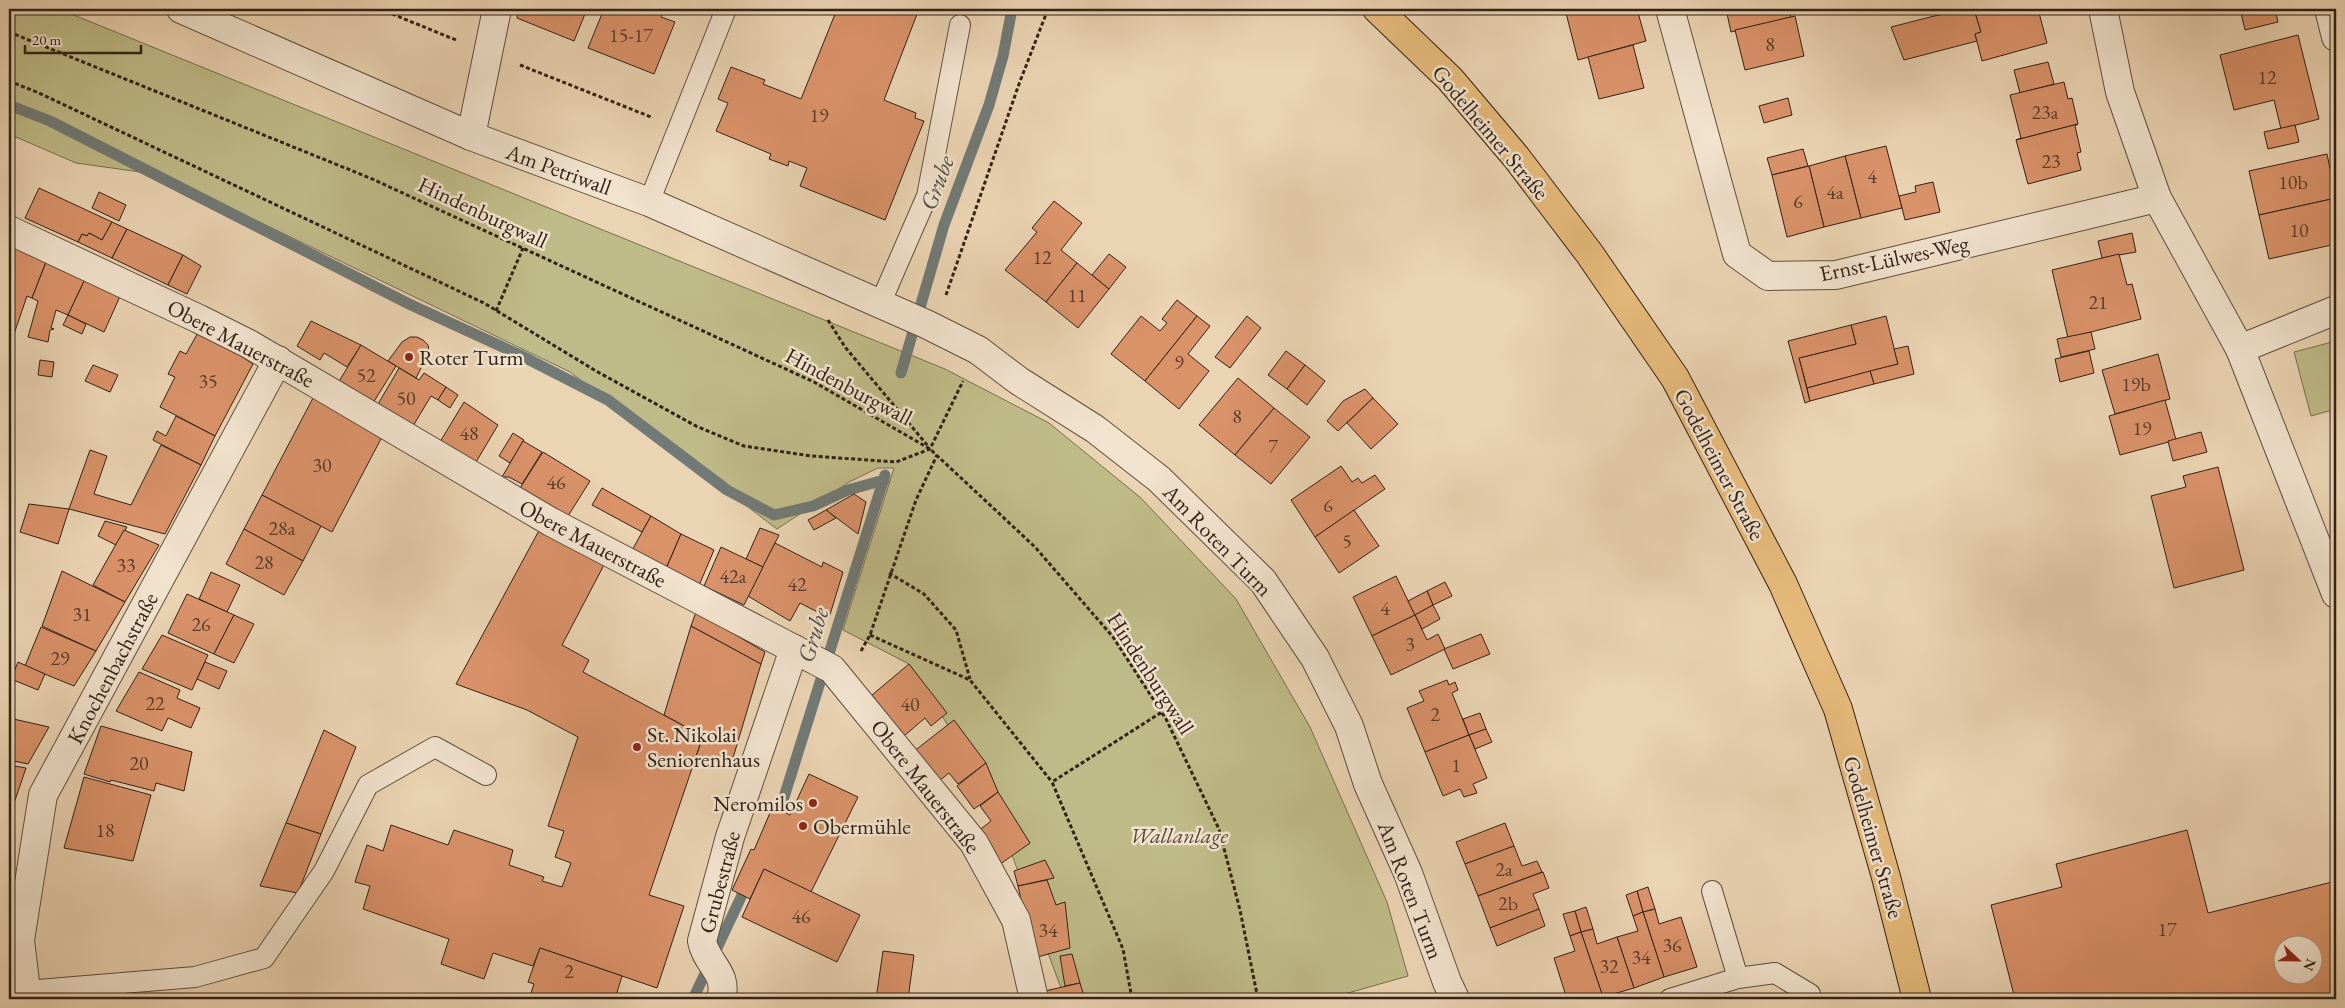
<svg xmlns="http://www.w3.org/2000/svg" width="2345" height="1008" viewBox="0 0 2345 1008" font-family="'EB Garamond',serif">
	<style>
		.green { fill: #bfbb88; stroke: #786e50 }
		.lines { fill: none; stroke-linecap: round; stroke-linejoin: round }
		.stream { stroke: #717a76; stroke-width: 11 }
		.building { fill: #da9269; stroke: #322117; fill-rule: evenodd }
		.service-casing { stroke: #604e3e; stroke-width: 22 }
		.minor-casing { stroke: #604e3e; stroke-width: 30 }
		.primary-casing { stroke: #322117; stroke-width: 30 }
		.path { stroke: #322117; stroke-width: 3; stroke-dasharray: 4 2.5; stroke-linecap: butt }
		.service { stroke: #f2e3ce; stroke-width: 20 }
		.minor { stroke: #f2e3ce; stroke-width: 28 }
		.primary { stroke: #e6ba7a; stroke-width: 28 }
		.poi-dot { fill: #8f2418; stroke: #f2e3ce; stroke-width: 2 }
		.labels { text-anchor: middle; stroke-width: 5; stroke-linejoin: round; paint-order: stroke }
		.number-label { font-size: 20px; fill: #5c3d2c }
		.street-label { font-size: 22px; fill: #322117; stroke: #f2e3ce }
		.poi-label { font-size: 22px; fill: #322117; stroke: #f2e3ce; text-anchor: start }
		.park-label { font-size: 22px; font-style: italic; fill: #554833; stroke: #f2e3ce }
		.water-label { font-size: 24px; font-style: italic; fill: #524e46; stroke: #f2e3ce }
	</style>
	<rect width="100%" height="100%" fill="#ebd4b3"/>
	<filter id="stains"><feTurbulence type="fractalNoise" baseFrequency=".004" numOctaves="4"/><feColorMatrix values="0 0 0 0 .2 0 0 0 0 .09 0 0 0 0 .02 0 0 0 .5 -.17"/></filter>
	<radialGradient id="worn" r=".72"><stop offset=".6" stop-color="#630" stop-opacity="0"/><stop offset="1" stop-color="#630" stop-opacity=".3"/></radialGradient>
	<g class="green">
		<polygon points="9,9 59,9 945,369 1049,423 1141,498 1236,599 1310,727 1387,902 1408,976 1327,999 1065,999 987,787 909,664 843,630 894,468 878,468 849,482 777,529 570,372 162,175 76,163 9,134"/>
		<polygon points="2336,341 2336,409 2311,416 2294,352"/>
	</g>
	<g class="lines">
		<g class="stream">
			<polyline points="9,105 50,121 409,304 520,355 608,400 727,490 774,515 813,506 848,490 884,480"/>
			<polyline points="901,373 944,225 989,105 1003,56 1012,9"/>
			<polyline points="780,810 885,475"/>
			<polyline points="693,999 742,895"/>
		</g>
	</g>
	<g class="building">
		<polygon points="518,9 587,9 574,41 517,18"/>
		<polygon points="604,9 665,9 661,17 675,22 654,74 588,48"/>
		<polygon points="837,9 919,9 884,100 916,113 915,118 924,121 885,220 800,186 807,168 789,161 788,166 769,159 771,154 716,131 728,103 718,99 731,67 765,80 763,84 801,99"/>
		<polygon points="1565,9 1637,9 1646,41 1578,60"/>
		<polygon points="1726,9 1789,9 1791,17 1731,32"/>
		<polygon points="1962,9 1974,9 1981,32 1975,34 1977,41 1904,60 1891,27"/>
		<polygon points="1968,9 2038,9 2047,43 1982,61 1975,34 1981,32 1974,9"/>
		<polygon points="2237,9 2256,9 2238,13"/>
		<polygon points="2261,9 2275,9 2278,22 2245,30 2241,13"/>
		<polygon points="1795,16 1804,56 1745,70 1735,30"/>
		<polygon points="2298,35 2319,119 2281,129 2274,100 2234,110 2220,55"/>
		<polygon points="1633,45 1644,88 1599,99 1588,57"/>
		<polygon points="2048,62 2054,84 2020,93 2014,70"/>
		<polygon points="2064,82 2068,99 2072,98 2078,124 2016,140 2021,138 2010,95"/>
		<polygon points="1788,98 1792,115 1764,123 1759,106"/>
		<polygon points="2078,124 2075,126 2081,152 2077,153 2081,170 2028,184 2016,140"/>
		<polygon points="2295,125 2299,142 2268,149 2264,132"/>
		<polygon points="1886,146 1902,208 1861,218 1845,156"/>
		<polygon points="1803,149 1808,166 1772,175 1767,158"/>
		<polygon points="2327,154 2336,198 2259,215 2249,171"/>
		<polygon points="1845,156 1861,218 1824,227 1809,166"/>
		<polygon points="1809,166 1824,227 1787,237 1772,175"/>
		<polygon points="1933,182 1940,212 1905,220 1899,196 1916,192 1915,186"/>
		<polygon points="39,188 112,222 102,240 89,233 87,236 82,234 78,242 25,218"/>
		<polygon points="99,192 126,205 119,221 92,208"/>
		<polygon points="2336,198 2336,244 2269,259 2259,215"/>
		<polygon points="1054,201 1082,223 1061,250 1077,263 1046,302 1005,270 1037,232 1032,228"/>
		<polygon points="112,222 127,229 112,258 78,242 82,234 87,236 89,233 102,240"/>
		<polygon points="127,229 183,255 168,285 112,258"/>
		<polygon points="2132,233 2136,252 2102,258 2098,241"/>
		<polygon points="16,241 48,257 32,298 27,296 13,337 9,335 9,261"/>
		<polygon points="1109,254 1126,267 1109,289 1092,275"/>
		<polygon points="2119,254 2127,285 2132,284 2141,319 2068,338 2052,270"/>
		<polygon points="183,255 201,266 187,294 168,285"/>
		<polygon points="48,257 87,275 68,315 56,310 51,328 54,329 50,330 48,342 28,337 38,301 32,298"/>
		<polygon points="1077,263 1109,289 1078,328 1046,302"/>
		<polygon points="87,275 122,292 104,332 68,315"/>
		<polygon points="1177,300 1197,316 1145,381 1111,354 1141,316 1160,331 1167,323 1162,319"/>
		<polygon points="68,315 86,324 82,334 63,325"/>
		<polygon points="1197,316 1210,326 1188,354 1209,371 1179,409 1145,381"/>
		<polygon points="1247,316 1261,328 1230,368 1215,357"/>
		<polygon points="1886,316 1898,364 1807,388 1799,358 1856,344 1851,325"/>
		<polygon points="311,321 361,345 347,367 324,353 320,360 297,346"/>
		<polygon points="1851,325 1856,344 1799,358 1810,401 1805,403 1788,341"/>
		<polygon points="200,329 253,364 215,436 160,407 175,377 168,374 180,351 186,354"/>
		<polygon points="2091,332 2095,349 2061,357 2057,339"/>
		<polygon points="410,337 417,337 423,340 428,345 429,352 416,378 388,361 402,342"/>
		<polygon points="361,345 396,366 373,403 338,383"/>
		<polygon points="1908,346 1914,374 1874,384 1870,371 1898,364 1894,349"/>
		<polygon points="1286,351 1305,365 1287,389 1268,375"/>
		<polygon points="2089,351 2094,373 2060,382 2055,359"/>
		<polygon points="2158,354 2170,399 2115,414 2102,370"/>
		<polygon points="40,360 54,362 52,377 38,375"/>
		<polygon points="93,365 118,375 110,392 85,381"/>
		<polygon points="1305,365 1325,381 1307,405 1287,389"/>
		<polygon points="399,368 419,380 424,373 446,387 438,400 431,396 413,426 377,406"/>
		<polygon points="1870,371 1874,384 1810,401 1807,388"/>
		<polygon points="1238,378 1274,408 1235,455 1199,425"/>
		<polygon points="446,387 458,395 450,408 438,400"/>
		<polygon points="1365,389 1373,398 1338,431 1327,421 1343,401"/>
		<polygon points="313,398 383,435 332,532 262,495"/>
		<polygon points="1373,398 1398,424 1371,449 1347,423"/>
		<polygon points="2165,400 2176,440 2120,455 2109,416"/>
		<polygon points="464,402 498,425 476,462 440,442"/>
		<polygon points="1274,408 1310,437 1271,484 1235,455"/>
		<polygon points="176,416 215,436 201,465 153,440 157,431 166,436"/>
		<polygon points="2201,432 2207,452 2173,461 2168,441"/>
		<polygon points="513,433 524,440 510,463 499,456"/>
		<polygon points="523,441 542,452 522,484 509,477 502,477"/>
		<polygon points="161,445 201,465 165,534 69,509 90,450 107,456 94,494 131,505"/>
		<polygon points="543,452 590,481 568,516 520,488"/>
		<polygon points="1341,466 1352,482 1358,478 1362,483 1375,475 1385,489 1315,537 1291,500"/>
		<polygon points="2218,467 2244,570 2174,588 2151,496 2186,487 2183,476"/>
		<polygon points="602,488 651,516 642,532 592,505"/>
		<polygon points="854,494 866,502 858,534 826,510"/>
		<polygon points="262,495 321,526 303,561 244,529"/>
		<polygon points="29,504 69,509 58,544 20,532"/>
		<polygon points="826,510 836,518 814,530 808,520"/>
		<polygon points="1354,510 1379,546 1339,573 1315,537"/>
		<polygon points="651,516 681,534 665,571 630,554"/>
		<polygon points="105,521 127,527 116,545 98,536"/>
		<polygon points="542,525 606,561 562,645 589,660 583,672 703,736 649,895 684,906 657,988 540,948 533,966 493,953 484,979 441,964 449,939 363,909 370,886 355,882 367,845 383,851 391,825 448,845 454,830 513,850 509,865 544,877 542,881 562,887 571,863 555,857 564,831 548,826 578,737 527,710 456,684"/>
		<polygon points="760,528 779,535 763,567 746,559"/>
		<polygon points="244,529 303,561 284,595 226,564"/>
		<polygon points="124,530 159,545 125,602 93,585"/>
		<polygon points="681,534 714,550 698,588 665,571"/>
		<polygon points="775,543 822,567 823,562 843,572 829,618 800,603 790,621 748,596"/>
		<polygon points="721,547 763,567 744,605 704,586"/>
		<polygon points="62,571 125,602 96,651 42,626"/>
		<polygon points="211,572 240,585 227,612 199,599"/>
		<polygon points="1396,576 1415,615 1372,636 1353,597"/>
		<polygon points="1445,582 1452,596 1433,605 1427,591"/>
		<polygon points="1427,591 1433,605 1415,615 1408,601"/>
		<polygon points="187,594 234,615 214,654 168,633"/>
		<polygon points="1433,605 1440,619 1422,629 1415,615"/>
		<polygon points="696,612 765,652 761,664 691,626"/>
		<polygon points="234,615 254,624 234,663 214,654"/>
		<polygon points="1415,615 1427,640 1438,634 1445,649 1391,675 1372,636"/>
		<polygon points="691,626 761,664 730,768 696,757 703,736 664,715"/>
		<polygon points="41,627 96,651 74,686 25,666"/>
		<polygon points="1481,634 1490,654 1453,669 1444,649"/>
		<polygon points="162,635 208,655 192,690 142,669"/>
		<polygon points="18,662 45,674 38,690 11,679"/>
		<polygon points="205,662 227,671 219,689 197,679"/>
		<polygon points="909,664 947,713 931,726 925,718 904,736 872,695"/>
		<polygon points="139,672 180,690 177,698 200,708 191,728 168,718 162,731 116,711"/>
		<polygon points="1447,680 1449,685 1455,682 1458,690 1452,693 1469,735 1425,752 1407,708 1424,701 1419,691"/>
		<polygon points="1480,713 1486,729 1469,735 1463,719"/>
		<polygon points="9,718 49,727 28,764 9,760"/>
		<polygon points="954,720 986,763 958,784 949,773 938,782 913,752"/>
		<polygon points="101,726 192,752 184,791 156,783 154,791 111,780 110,782 84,774"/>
		<polygon points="1486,729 1492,742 1475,749 1469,735"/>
		<polygon points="324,730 356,747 321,834 286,823"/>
		<polygon points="1469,735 1487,778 1473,784 1477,793 1464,797 1460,789 1443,796 1425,752"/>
		<polygon points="986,763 998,792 974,809 957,786"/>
		<polygon points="9,765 26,768 9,818"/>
		<polygon points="809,774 858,797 811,892 764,869 750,899 732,890 751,849 754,850 773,806 790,815"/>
		<polygon points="84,777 151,795 133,861 64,848"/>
		<polygon points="998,792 1030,843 999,865 977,832 991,821 980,806"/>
		<polygon points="286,823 321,834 298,893 260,886"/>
		<polygon points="1505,823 1514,846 1465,864 1456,842"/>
		<path d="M2187,830L2208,913L2336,881V999H2015L1991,905L2062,887L2056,864ZM2282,946H2312V976H2282Z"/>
		<polygon points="1514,846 1522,866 1537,861 1542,872 1478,896 1465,864"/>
		<polygon points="1045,860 1054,878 1018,886 1014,871"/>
		<polygon points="764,869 860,915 837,962 742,917"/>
		<polygon points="1543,872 1549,888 1533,894 1539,909 1490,928 1478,896"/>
		<polygon points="1047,880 1056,905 1065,902 1070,948 1034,958 1018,886"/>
		<polygon points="1648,887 1655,909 1643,912 1637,891"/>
		<polygon points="1637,891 1643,912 1633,916 1626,895"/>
		<polygon points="1586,907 1593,929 1581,932 1575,911"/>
		<polygon points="1539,909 1545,926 1497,946 1490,928"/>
		<polygon points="1655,909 1659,924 1681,917 1697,967 1664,977 1643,912"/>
		<polygon points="1575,911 1581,932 1570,936 1563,914"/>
		<polygon points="1643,912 1664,977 1634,988 1617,937 1638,931 1633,916"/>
		<polygon points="1593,929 1597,944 1617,937 1634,988 1603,997 1581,932"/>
		<polygon points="1581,932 1603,997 1597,999 1567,999 1554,958 1575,951 1570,936"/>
		<polygon points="540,948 622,976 615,999 529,999 534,984 528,982"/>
		<polygon points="883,951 914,955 908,999 876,999"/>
		<polygon points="1072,954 1080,983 1065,986 1060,956"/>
		<polygon points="1080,983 1085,999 1047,999 1045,991"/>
	</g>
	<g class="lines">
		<defs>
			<g id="service">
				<polyline points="649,202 726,9"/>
				<polyline points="880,304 927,196 960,25"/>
				<polyline points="1712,891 1738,978"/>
				<polyline points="26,991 195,977 264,958 324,871 368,785 435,747 486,775"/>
				<polyline points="1670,999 1738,978 1775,973 1810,994"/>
			</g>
			<g id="minor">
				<polyline points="181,9 471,136 649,202 926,324 978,350 1019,381 1095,429 1159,479 1263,581 1315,658 1349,726 1368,784 1408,873 1447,982 1455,999"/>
				<polyline points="1670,9 1737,254 1768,276 1836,275 2157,198"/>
				<polyline points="2103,9 2120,92 2157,198 2240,349 2336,594"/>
				<polyline points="2329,9 2336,37"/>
				<polyline points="471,136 497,9"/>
				<polyline points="9,230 199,319 249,344 551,522 832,669 974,843 1016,920 1034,999"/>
				<polyline points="2240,349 2336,310"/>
				<polyline points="27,999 20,940 43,795 278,360"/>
				<path d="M721,999C729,973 706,964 702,941L730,837L794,649"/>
			</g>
			<polyline id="primary" points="1377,9 1450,79 1516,157 1589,253 1675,378 1783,584 1838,709 1886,877 1917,999"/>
		</defs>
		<use href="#service" class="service-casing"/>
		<use href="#minor" class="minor-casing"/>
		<use href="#primary" class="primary-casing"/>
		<g class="path">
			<polyline points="119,9 125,11 126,9"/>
			<polyline points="380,9 456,40"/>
			<polyline points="9,32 370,178 814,382 930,449 1035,547 1113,637 1166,719 1219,829 1240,910 1258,999"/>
			<polyline points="520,65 651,117"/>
			<polyline points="9,81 39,93 484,303 596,371 696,426 744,446 811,456 896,462 930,449 963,381"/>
			<polyline points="946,295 1019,84 1048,9"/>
			<polyline points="496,311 523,248"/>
			<polyline points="828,320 845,347 928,446"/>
			<polyline points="889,573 924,594 956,630 970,679"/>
			<polyline points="870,635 970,680 1052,782"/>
			<polyline points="861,651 870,635 916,500 937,455"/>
			<polyline points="1132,999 1123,949 1052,782 1162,712"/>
		</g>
		<use href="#service" class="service"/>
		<use href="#minor" class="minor"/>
		<use href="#primary" class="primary"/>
	</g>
	<g class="poi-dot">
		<circle cx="409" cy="357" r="5"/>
		<circle cx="637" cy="747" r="5"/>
		<circle cx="813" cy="803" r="5"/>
		<circle cx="803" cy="826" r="5"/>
	</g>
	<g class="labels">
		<g class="number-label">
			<text x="631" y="42">15-17</text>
			<text x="1770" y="51">8</text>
			<text x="2267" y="84">12</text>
			<text x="2045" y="119">23a</text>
			<text x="819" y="122">19</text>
			<text x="2051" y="168">23</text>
			<text x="1872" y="183">4</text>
			<text x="2293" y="189">10b</text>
			<text x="1835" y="199">4a</text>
			<text x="1798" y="208">6</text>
			<text x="2299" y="237">10</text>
			<text x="1042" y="264">12</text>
			<text x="1077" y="302">11</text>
			<text x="2098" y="309">21</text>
			<text x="1179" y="369">9</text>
			<text x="366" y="382">52</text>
			<text x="208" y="388">35</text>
			<text x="2136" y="391">19b</text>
			<text x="406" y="405">50</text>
			<text x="1237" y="423">8</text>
			<text x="2142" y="435">19</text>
			<text x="469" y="440">48</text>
			<text x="1273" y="453">7</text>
			<text x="322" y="472">30</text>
			<text x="556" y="489">46</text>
			<text x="1328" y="512">6</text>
			<text x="282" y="535">28a</text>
			<text x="1347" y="548">5</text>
			<text x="264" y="569">28</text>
			<text x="126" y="572">33</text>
			<text x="733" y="583">42a</text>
			<text x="797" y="591">42</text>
			<text x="1385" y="615">4</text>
			<text x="82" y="621">31</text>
			<text x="201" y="631">26</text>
			<text x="1410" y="651">3</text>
			<text x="60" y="665">29</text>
			<text x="155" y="710">22</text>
			<text x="910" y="711">40</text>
			<text x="1435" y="721">2</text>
			<text x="139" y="770">20</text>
			<text x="1456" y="772">1</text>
			<text x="105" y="837">18</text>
			<text x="1504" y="876">2a</text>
			<text x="1508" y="910">2b</text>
			<text x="801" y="923">46</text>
			<text x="2167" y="936">17</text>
			<text x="1048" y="937">34</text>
			<text x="1672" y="952">36</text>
			<text x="1641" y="964">34</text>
			<text x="1609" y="973">32</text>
			<text x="569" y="978">2</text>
		</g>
		<g class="street-label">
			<text transform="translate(1491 132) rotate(50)" y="8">Godelheimer Straße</text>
			<text transform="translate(559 169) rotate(20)" y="8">Am Petriwall</text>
			<text transform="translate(483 212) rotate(25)" y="8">Hindenburgwall</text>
			<text transform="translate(1894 258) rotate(-12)" y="8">Ernst-Lülwes-Weg</text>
			<text transform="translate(241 343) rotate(28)" y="8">Obere Mauerstraße</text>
			<text transform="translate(849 386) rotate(28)" y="8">Hindenburgwall</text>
			<text transform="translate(1720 464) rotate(62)" y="8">Godelheimer Straße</text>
			<text transform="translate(1218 540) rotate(46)" y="8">Am Roten Turm</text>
			<text transform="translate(593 543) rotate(28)" y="8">Obere Mauerstraße</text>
			<text transform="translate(112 668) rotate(-62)" y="8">Knochenbachstraße</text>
			<text transform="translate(1151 673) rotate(57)" y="8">Hindenburgwall</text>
			<text transform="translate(926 786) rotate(52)" y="8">Obere Mauerstraße</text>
			<text transform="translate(1874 837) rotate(74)" y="8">Godelheimer Straße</text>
			<text transform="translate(719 882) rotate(-75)" y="8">Grubestraße</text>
			<text transform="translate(1411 890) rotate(69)" y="8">Am Roten Turm</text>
		</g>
		<g class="poi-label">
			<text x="419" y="365">Roter Turm</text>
			<text x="647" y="742">St. Nikolai<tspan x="647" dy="25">Seniorenhaus</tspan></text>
			<text x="803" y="811" text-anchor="end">Neromilos</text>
			<text x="813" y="834">Obermühle</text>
		</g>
		<g class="park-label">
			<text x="1179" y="843">Wallanlage</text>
		</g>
		<g class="water-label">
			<text transform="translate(937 183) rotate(-69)" y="8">Grube</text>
			<text transform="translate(813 635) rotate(-73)" y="8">Grube</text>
		</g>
	</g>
	<rect width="2345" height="1008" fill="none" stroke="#ebd4b3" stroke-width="30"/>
	<rect x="10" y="10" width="2325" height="988" fill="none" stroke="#322117" stroke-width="2.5"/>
	<rect x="15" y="15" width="2315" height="978" fill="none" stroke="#322117"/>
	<g transform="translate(2298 960) rotate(112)"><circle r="24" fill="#f2e3ce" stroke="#a59585"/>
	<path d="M0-4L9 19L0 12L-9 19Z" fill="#8f2418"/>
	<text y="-8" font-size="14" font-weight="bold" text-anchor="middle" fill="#322117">N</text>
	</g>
	<path d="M25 45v8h116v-8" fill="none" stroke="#322117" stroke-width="2.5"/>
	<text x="32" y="45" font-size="15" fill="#322117" stroke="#f2e3ce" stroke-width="4" paint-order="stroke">20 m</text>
	<rect width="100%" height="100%" filter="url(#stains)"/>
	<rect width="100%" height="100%" fill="url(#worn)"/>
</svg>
